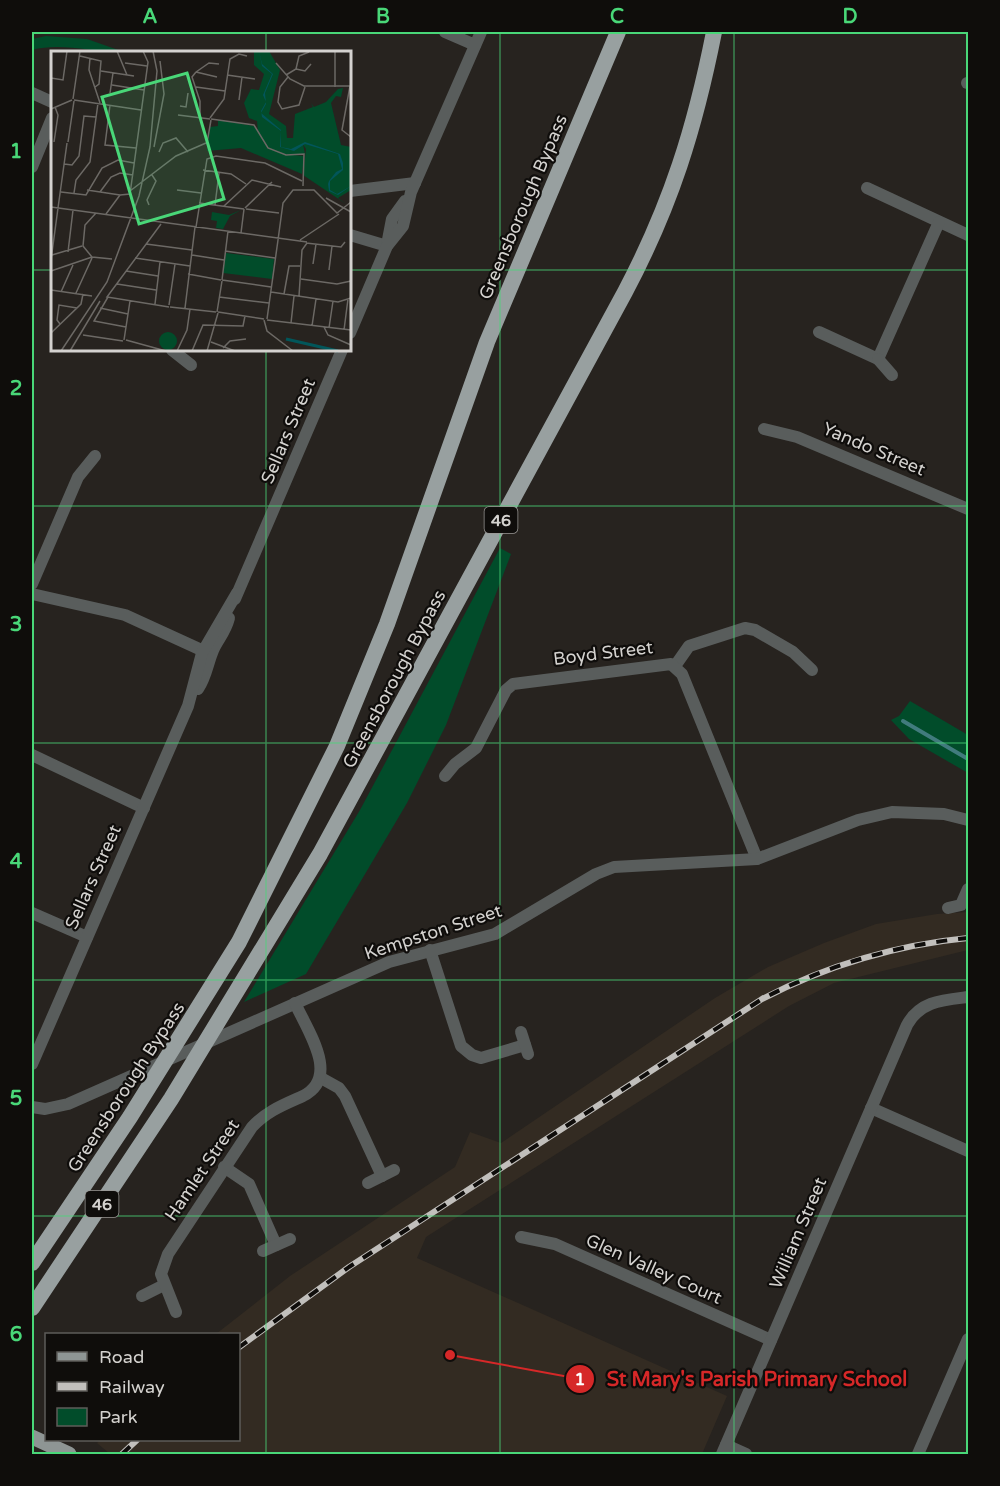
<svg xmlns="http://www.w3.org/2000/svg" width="1000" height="1486" viewBox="0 0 1000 1486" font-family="'Varela Round',sans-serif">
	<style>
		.built { fill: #332b22 }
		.green { fill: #014c2a }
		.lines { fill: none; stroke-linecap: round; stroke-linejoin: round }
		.stream { stroke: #417b7d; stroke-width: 4 }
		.minor { stroke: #595d5c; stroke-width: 12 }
		.primary { stroke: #8e9594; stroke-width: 15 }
		.trunk { stroke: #98a0a0; stroke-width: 16 }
		.rail-casing { stroke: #c1bfbc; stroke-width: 6 }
		.rail { stroke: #0f0d0b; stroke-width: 4; stroke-dasharray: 11; stroke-linecap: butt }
		.grid { fill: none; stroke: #49d778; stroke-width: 1.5; stroke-opacity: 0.55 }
		.labels { text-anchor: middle; stroke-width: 4.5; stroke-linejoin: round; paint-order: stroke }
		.shield { fill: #0f0d0b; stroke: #999794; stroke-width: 1.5 }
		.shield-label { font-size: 16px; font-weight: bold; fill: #d4d2cf }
		.street-label { font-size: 18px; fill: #d4d2cf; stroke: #0f0d0b }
		.inset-river { fill: none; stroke: #02565a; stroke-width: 3 }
		.inset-road { fill: none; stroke: #6c6965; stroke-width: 1.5 }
		.view { fill: #49d778; fill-opacity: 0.15; stroke: #49d778; stroke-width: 3 }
		.inset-edge { fill: none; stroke: #d4d2cf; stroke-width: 3 }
		.leader { fill: none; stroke: #d62828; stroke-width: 2 }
		.callout-dot { fill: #d62828; stroke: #0f0d0b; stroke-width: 2 }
		.mark-label { font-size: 18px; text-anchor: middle; font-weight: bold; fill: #fff }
		.callout-label { font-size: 20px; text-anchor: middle; font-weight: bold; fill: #d62828; stroke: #0f0d0b; stroke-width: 4.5; stroke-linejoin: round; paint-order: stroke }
		.neatline { fill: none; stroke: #49d778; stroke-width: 2 }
		.grid-label { font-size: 20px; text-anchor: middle; font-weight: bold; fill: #49d778 }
	</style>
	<rect width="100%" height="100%" fill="#27231f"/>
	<polygon class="built" points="968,912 968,950 834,983 789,1006 426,1237 417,1258 727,1396 702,1454 110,1454 97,1443 101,1440 238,1440 238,1334 216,1334 290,1276 455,1167 470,1132 501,1143 715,998 768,967 824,943 876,924 937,914"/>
	<g class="green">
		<path d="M46,36L87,39L124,52C93,53 62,42 32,50V39Z"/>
		<polygon points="500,548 511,554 446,725 407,803 306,974 244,1002 360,810"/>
		<polygon points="910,701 968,735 968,773 909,739 891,720 899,716"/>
	</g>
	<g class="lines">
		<polyline class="stream" points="903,721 968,759"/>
		<g class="minor">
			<polyline points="445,32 475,45"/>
			<polyline points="967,83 968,83"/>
			<polyline points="32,93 52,102"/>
			<polyline points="32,167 52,118"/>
			<polyline points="867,188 968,235"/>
			<polyline points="350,191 415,183"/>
			<polyline points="350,235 387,246"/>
			<polyline points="387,245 392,219 405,201"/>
			<polyline points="819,332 878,359 939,222"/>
			<polyline points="350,333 387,246 403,226 411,192 481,32"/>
			<polyline points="172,350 191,365"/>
			<polyline points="878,359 892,375"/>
			<polyline points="764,429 797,437 968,509"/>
			<polyline points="32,584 78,477 95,456"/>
			<polyline points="32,594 125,615 208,653"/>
			<polyline points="235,599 342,350"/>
			<polyline points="675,666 689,646 745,628 755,630 793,652 812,670"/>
			<path d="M198,689C206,677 207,666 212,653C216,641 225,634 229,618"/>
			<polyline points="32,755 144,808"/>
			<polyline points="445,776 455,764 476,748 506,690 513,684 671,664 682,674 757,859"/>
			<polyline points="948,908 961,905 968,889"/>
			<polyline points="32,913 87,937"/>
			<polyline points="430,950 461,1046 472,1055 481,1058 525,1045"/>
			<polyline points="521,1032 528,1054"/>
			<polyline points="32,1064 188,706 202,653 237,593"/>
			<polyline points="321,1078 339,1088 345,1096 382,1176"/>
			<polyline points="32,1107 45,1109 68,1104 389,962 495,934 596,874 614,867 757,859 858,820 892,812 944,814 968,820"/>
			<polyline points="871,1108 968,1151"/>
			<polyline points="224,1167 249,1184 276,1245"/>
			<polyline points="368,1183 394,1170"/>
			<polyline points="521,1237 555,1244 771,1340"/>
			<polyline points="263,1251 290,1239"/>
			<polyline points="142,1296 164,1285"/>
			<path d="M176,1312L161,1274L168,1254L252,1127C267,1111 283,1105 303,1096C341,1077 307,1030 295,1003"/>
			<polyline points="726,1445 746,1454"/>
			<path d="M722,1454L907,1025C920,1001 943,1000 968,997"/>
			<polyline points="918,1454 968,1339"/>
		</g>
		<polyline class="primary" points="32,1437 69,1454"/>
		<g class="trunk">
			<polyline points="32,1263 130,1117 239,942 337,746 387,624 487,342 618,32"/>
			<path d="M32,1308L171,1099L320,854L625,292C671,205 695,128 714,32"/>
		</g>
		<defs>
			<g id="rail">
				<path d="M238,1348L349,1267L762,999C828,965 895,945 968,938"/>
				<polyline points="122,1454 137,1440"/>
			</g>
		</defs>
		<use href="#rail" class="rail-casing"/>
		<use href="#rail" class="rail"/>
	</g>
	<path class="grid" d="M266,32V52M500,32V1454M734,32V1454M32,270H52M350,270H968M266,350V1454M32,506H968M32,743H968M32,980H968M32,1216H968"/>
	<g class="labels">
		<g class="shield">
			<rect x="484.5" y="507" width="33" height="26" rx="4.5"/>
			<rect x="85.5" y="1191" width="33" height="26" rx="4.5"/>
		</g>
		<g class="shield-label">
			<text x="501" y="526">46</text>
			<text x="102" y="1210">46</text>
		</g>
		<g class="street-label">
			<text transform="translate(523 207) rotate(-67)" y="6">Greensborough Bypass</text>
			<text transform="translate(288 431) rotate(-67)" y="6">Sellars Street</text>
			<text transform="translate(874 449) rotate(23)" y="6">Yando Street</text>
			<text transform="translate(603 653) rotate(-7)" y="6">Boyd Street</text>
			<text transform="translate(394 679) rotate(-62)" y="6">Greensborough Bypass</text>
			<text transform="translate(93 877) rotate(-66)" y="6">Sellars Street</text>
			<text transform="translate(433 932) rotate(-18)" y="6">Kempston Street</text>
			<text transform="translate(126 1087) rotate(-57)" y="6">Greensborough Bypass</text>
			<text transform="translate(202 1170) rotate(-56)" y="6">Hamlet Street</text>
			<text transform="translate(798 1233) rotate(-67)" y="6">William Street</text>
			<text transform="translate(654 1269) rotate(24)" y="6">Glen Valley Court</text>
		</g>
	</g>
	<g transform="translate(51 51)">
		<rect width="300" height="300" fill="#27231f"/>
		<path d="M203,0H218L229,19L218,63L235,75L236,87H242L244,63L262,56L260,52L263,56L275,51L287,38L292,37L290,46L285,45L280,52L290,94L300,96V139L287,147L295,153L252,124L255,98L252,93L254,103L242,104L253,105L251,123L190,97L156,100L159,76L167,75V69L203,75L207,81L206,70L198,67L193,52L200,38L208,39L213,23L203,14ZM190,159L179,165L172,178L165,177L166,170L160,169L161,161L178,164ZM175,202L223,208L221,228L172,222ZM108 290a9 9 0 1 1 18 0a9 9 0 1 1-18 0Z" fill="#014c2a"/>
		<path d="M208,0L211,13L222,23L214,42L215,53L210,62L230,79V96L240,98L254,91L289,103L292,112V119L279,130V139L286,143L300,135L287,144L278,140L277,133L278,130L285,121L291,118L287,103L254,93L243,100L229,96L230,80L211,66L210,60L215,51L212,44L221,23L211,15Z" fill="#02565a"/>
		<path class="inset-river" d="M235,288L287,300"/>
		<path class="inset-road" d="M66,0L76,24M29,5L50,10L48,33L44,36M39,7L38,19L49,52M74,12L96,15M225,12L239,28L253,35H300M245,18L254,20L260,13M50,20L83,25M145,21L141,26L149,50V66M145,21L158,12L168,13M145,21L166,26M176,24L204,28M235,24L245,18L248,5L258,1M237,26L229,36L227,51L231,58L248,54L254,36M0,27L12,29L16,0M61,34L93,39M299,35L291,79L300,86M145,36L174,40M284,36V0M59,42L62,22M22,48L29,0M23,49L90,59M188,49L191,26M59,54L54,94L85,97M129,55L135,56L137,42M0,58L21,49M127,64L159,68M159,67L173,48L179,8L188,3L196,5M160,68L203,74L217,97L235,104L253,103L252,135M3,91L7,64L4,56M17,91L23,50M156,92L160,69M103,96L113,43L109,10M108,101L112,92L125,87L137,101M13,113L21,114L28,105L33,65L45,66M152,119L180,123L195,133M36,139L69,144M126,139L150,142M79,140L125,105L155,92M10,141L35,144L51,117L67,109L83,112M49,141L60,126L69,122L82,124M23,142L25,129L39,111L47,52M69,144L79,143L97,11L92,0M275,147L300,161M148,152L193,158M98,154L96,149L105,130L101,124M164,154L168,122M173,155L201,129L230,136M0,156L256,191M7,157L16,92M194,157L221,131M195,158L228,162M45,162L34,174L32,195L41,206L61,208M55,163L69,144M110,173L56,246L118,256M145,176L156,108L165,105L214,112L251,130M190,182L193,158M227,189L232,152L242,139H263L286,162L300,151M249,189L288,163M255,192L290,196L294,191M95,193L141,199M174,200L224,207M17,201L22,159M1,204L31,195M141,204L173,209M84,207L139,215M0,209L7,157M262,213L265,193M278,219L281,195M0,220L41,206M75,220L107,225M137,223L170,229M250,228L286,233L300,230M171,229L220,236M171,229L177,180M66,233L105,239M0,239L41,245M10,241L22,214M220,241L287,251L300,247M25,242L41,207M233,243L238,215H249M248,245L251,199L256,192M57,246L43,270L75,276M168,246L218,252M104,253L109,211M118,254L124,213M119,256L165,261M49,257L77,263M134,257L144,176M166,261L171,230M167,261L213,268M216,268L227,189M213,269L216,280L242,300M216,269L300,279M240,272L243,245M9,273L6,269L8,254L26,257M261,275L265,248M273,276L277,284L300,294M278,277L282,250M293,279L297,248M0,282L30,253L32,243M32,284L72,290M73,289L79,250M75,289L115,300M160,291L184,300M172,297L179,290L195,288M10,300L56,231L88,145L99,96L106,20L102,0M19,300L49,250M126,300L136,279L139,258M141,300L152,274L192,275L194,265M156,300L167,262"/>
		<path class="view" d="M136,22L173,148L88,173L51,46Z"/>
		<rect width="300" height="300" class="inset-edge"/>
	</g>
	<path class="leader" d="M450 1355L580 1379"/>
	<g class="callout-dot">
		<circle cx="450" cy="1355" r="6"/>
		<circle cx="580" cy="1379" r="15"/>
	</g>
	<g class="mark-label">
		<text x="580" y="1385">1</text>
	</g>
	<g class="callout-label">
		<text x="757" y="1386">St Mary's Parish Primary School</text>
	</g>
	<rect width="1000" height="1486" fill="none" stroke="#0f0d0b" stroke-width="66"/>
	<rect x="45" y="1333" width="195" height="108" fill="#0f0d0b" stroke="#5e5c59" stroke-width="1.5"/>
	<rect x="57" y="1352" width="30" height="9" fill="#8e9594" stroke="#5e5c59" stroke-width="1.5"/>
	<text x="99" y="1363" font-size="18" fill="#d4d2cf">Road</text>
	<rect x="57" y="1382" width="30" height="9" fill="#c1bfbc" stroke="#5e5c59" stroke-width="1.5"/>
	<text x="99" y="1393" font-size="18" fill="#d4d2cf">Railway</text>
	<rect x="57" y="1408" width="30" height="18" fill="#014c2a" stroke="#5e5c59" stroke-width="1.5"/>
	<text x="99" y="1423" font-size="18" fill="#d4d2cf">Park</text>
	<rect x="33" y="33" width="934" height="1420" class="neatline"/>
	<g class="grid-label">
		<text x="150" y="23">A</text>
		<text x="383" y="23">B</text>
		<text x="617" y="23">C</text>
		<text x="850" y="23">D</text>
		<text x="16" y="158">1</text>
		<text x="16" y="395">2</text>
		<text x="16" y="631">3</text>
		<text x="16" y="868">4</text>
		<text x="16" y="1105">5</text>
		<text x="16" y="1341">6</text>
	</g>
</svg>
